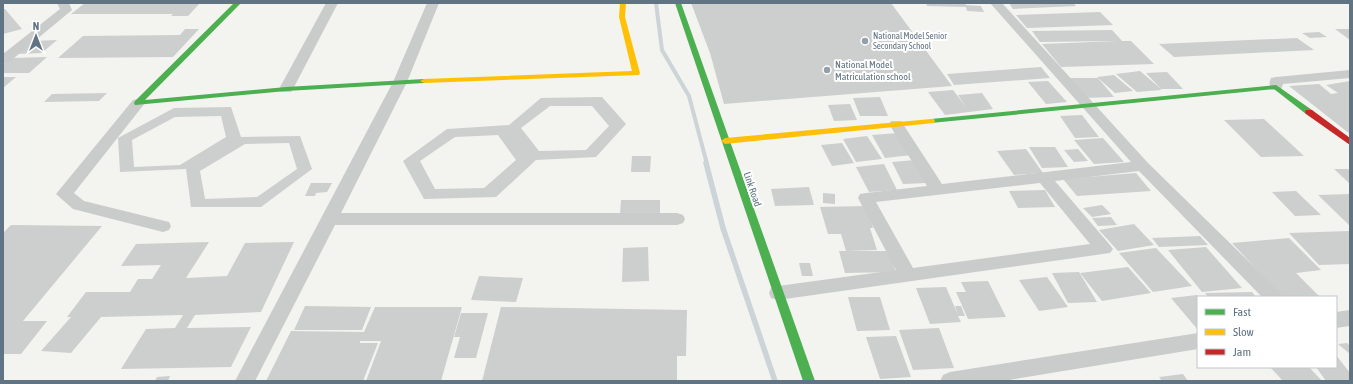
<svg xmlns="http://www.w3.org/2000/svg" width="1353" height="384" viewBox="0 0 1353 384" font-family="'Asap Condensed',sans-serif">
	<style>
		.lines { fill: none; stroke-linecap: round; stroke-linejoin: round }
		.stream-far1 { stroke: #ccd4d7; stroke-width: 4 }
		.stream { stroke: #ccd4d7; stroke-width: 5.5 }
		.building { fill: #cdcfce; fill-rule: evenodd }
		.street { fill: #cacccc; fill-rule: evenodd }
		.fast { fill: #4caf50; fill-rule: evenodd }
		.slow { fill: #ffc107; fill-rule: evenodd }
		.jam { fill: #c62828; fill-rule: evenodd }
		.poi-dot { fill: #93a0a9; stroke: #fff; stroke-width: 1.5 }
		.labels { text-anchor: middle; stroke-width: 4; stroke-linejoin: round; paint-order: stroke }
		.far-poi-label { font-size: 9px; fill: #607483; stroke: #fff; text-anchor: start }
		.poi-label { font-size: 10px; fill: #607483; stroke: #fff; text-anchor: start }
		.street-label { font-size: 10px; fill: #607483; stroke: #fff }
	</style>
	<rect width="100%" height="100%" fill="#f3f3f0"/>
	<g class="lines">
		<polyline class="stream-far1" points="656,3 662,50 689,96 707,164"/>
		<polyline class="stream" points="706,163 723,228 775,381"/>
	</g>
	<g class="building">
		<polygon points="85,3 200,3 188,16 171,16 173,14 71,14"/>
		<polygon points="691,3 891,3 952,86 724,104 710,53"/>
		<polygon points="926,3 965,3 966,5 981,6 984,12 967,11 966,7 927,6"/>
		<polygon points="1009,3 1073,3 1076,6 1013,9"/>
		<polygon points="3,9 5,9 22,29 3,34"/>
		<polygon points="1100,12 1113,25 1027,28 1016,15"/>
		<polygon points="185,29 199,29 173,57 58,58 83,36 180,35"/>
		<polygon points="1335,29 1350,29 1350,40"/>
		<polygon points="1112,30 1122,41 1131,41 1154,64 1061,67 1042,44 1118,41 1040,42 1032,31"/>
		<polygon points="1319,32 1327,37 1310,38 1302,33"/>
		<polygon points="1297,38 1314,50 1174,57 1159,44"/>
		<polygon points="57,40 42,53 16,54 31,41"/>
		<polygon points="47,57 29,73 3,73 3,65 12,58"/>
		<polygon points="1041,67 1050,78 954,85 947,74"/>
		<polygon points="1140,71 1161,89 1161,90 1137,92 1116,74"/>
		<polygon points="1167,72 1183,89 1161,89 1146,73"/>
		<polygon points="1114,75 1133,91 1115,93 1097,77"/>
		<polygon points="3,77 16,77 3,88"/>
		<polygon points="1068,78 1098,78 1114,97 1083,98"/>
		<polygon points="1048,81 1067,102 1046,104 1028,82"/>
		<polygon points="1350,81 1350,134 1289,86 1319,84 1331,94 1338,93 1326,85"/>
		<polygon points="953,90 966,107 958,95 982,93 993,109 945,115 928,92"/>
		<polygon points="107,93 99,101 44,102 52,94"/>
		<path d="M602,97L626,124L596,157L536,160L496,197L424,199L403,161L447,129L509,125L541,98ZM550,106H592L609,126L586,150L539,151L521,128ZM498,135L516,160L484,188L435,189L420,161L455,137Z"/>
		<polygon points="880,97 888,116 860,116 853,98"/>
		<polygon points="850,104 857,120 834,121 828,105"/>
		<path d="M231,107L241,137L300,136L312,169L261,207H191L186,169L120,172L118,138L174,108ZM221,116L226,137L180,165L134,167L132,140L175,117ZM289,143L297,169L257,197L205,199L200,171L245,144Z"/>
		<polygon points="1082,115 1099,137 1075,138 1060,116"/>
		<polygon points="1264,119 1304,156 1261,157 1224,120"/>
		<polygon points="898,133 912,155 885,158 872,135"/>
		<polygon points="867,136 882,159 856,162 843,139"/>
		<polygon points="1103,138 1124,162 1094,164 1074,140"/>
		<polygon points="842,143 854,163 832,166 821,145"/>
		<polygon points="1029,147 1055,147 1068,167 1042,168"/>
		<polygon points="1026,149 1043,173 1014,175 997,151"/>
		<polygon points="1078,149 1088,161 1074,162 1064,150"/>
		<polygon points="632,156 651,156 650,172 631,172"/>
		<polygon points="915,160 926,183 903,184 892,162"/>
		<polygon points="884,164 897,190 869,192 856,167"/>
		<polygon points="1334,169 1348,169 1350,171 1350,184"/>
		<polygon points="1136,173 1151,191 1077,196 1063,179"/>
		<polygon points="311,183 332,183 327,192 316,193 315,196 305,196"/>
		<polygon points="809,187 814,205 775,206 771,189"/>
		<polygon points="1045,190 1055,207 1018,208 1009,191"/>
		<polygon points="1296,191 1321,215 1295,216 1272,192"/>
		<polygon points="823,193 835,194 835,204 823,203"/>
		<polygon points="1350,194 1350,226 1318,195"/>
		<polygon points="621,200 660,200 660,213 620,214"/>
		<polygon points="1102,205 1111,214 1092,217 1083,208"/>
		<polygon points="866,206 873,228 870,228 877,250 846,251 841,234 828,234 820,207"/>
		<polygon points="1111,217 1117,225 1098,226 1092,218"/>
		<polygon points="1134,224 1154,245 1118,251 1099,230"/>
		<polygon points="11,225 102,226 23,321 47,321 21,354 3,354 3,233"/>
		<polygon points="1349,231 1350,264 1319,265 1289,233"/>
		<polygon points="1200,236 1208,245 1159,247 1152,238"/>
		<polygon points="1289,238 1321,270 1296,273 1320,297 1282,297 1232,243"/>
		<polygon points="209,242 186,278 227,276 245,243 294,242 261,312 195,315 187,328 251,327 231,367 121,369 146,329 175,328 183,315 101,317 71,353 41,351 71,317 67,317 86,292 130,292 138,279 152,279 161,265 121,266 136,244"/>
		<polygon points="648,247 649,281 622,282 623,248"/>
		<polygon points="1206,247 1242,288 1202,292 1168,250"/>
		<polygon points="1156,248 1192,286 1153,292 1119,253"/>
		<polygon points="839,251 889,251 896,272 845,273"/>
		<polygon points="799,263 810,263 813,276 802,276"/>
		<polygon points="1128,267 1151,293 1102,301 1080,273"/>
		<polygon points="1079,272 1097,302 1068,303 1052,273"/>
		<polygon points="479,276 523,278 516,302 471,300"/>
		<polygon points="1047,277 1068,307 1039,311 1019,280"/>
		<polygon points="988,281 1006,317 968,319 956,292 966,292 961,282"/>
		<polygon points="946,287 958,315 955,306 961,306 965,316 958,316 961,322 930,324 916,288"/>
		<polygon points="1252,292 1256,297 1208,297 1205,293"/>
		<polygon points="1197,295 1199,297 1198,330 1171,298"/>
		<polygon points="848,297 880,297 890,330 857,331"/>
		<polygon points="305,306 371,307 362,330 294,330"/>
		<polygon points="375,307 462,307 441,381 366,381 381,341 360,341 360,343 378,343 363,381 266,381 291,331 364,332"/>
		<polygon points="501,307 687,310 686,356 677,356 677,381 482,381"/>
		<polygon points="461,313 488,313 476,358 454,358 460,337 454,337"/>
		<polygon points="939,328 954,368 913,370 899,330"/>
		<polygon points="896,336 911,377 880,379 866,337"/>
		<polygon points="1347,343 1350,346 1350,354 1338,344"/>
		<polygon points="1336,355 1350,373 1350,381 1326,381 1316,367 1336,367"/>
		<polygon points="1270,367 1309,367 1322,381 1283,381"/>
		<polygon points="1183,374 1188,381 1162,381 1159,377"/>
		<polygon points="170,376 168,381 155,381 157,377"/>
	</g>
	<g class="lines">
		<g class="street">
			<polygon points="57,3 69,3 72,10 8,63 3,64 3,54 60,9"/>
			<polygon points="326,3 338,3 293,89 291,92 281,92 279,89"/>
			<polygon points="427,3 439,3 407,82 341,213 677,213 683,215 685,219 683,223 677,225 335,225 255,381 235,381 393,82"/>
			<path d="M990,3H1002L1148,163L1280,292L1282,297H1262L1139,171L1055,181L1110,245L1113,249L1110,253L778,300L771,298L769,293L771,288L778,286L896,270L858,198L860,194L866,193L927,186L889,124L891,121H901L942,184L1131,162ZM1040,183L1090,244L913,268L876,202Z"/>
			<path d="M1350,70V78L1283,84L1281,90H1271C1269,86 1269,82 1271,78L1276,77Z"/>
			<polygon points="138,99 143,100 145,103 74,193 84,201 169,222 171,226 169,230 163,232 73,209 56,194 133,100"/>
			<polygon points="1350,310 1350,326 1336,328 1336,312"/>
			<polygon points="1198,333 1198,349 1003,381 940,381 943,375 950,372"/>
		</g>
		<g class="fast">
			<polygon points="234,3 241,3 145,100 286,87 424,79 428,81 424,83 286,91 135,105 134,103 135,101"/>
			<polygon points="675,3 681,3 815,381 803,381"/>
			<polygon points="1276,85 1312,110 1313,112 1312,114 1306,114 1274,89 931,123 927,121 931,119"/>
		</g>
		<g class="slow">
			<polygon points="620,3 626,3 625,17 640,73 639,75 424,83 420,81 424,79 632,71 619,17"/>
			<polygon points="931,119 934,119 935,121 934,123 725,144 721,141 725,138"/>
		</g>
		<polygon class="jam" points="1306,110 1312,110 1350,138 1350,145 1306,114 1305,112"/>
	</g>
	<g class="poi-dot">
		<circle cx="865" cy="41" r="4"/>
		<circle cx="827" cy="70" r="4"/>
	</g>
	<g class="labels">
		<g class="far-poi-label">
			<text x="873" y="39">National Model Senior<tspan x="873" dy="10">Secondary School</tspan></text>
		</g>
		<g class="poi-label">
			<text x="835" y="68">National Model<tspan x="835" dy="12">Matriculation school</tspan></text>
		</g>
		<g class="street-label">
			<text transform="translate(753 189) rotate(71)" y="4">Link Road</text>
		</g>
	</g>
	<rect width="1353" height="384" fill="none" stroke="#607483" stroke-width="8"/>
	<rect x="1197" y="296" width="140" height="72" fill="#ffffff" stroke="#bfc7cd"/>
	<rect x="1205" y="309" width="20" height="6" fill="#4caf50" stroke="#bfc7cd"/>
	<text x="1233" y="316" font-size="12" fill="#607483">Fast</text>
	<rect x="1205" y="329" width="20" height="6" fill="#ffc107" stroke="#bfc7cd"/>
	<text x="1233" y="336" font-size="12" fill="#607483">Slow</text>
	<rect x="1205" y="349" width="20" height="6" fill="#c62828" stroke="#bfc7cd"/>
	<text x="1233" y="356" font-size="12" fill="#607483">Jam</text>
	<g transform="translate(36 36)" stroke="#ffffff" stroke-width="3" paint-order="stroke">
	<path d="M0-3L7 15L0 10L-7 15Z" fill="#607483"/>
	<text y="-6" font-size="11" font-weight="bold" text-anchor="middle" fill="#607483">N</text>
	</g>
</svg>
